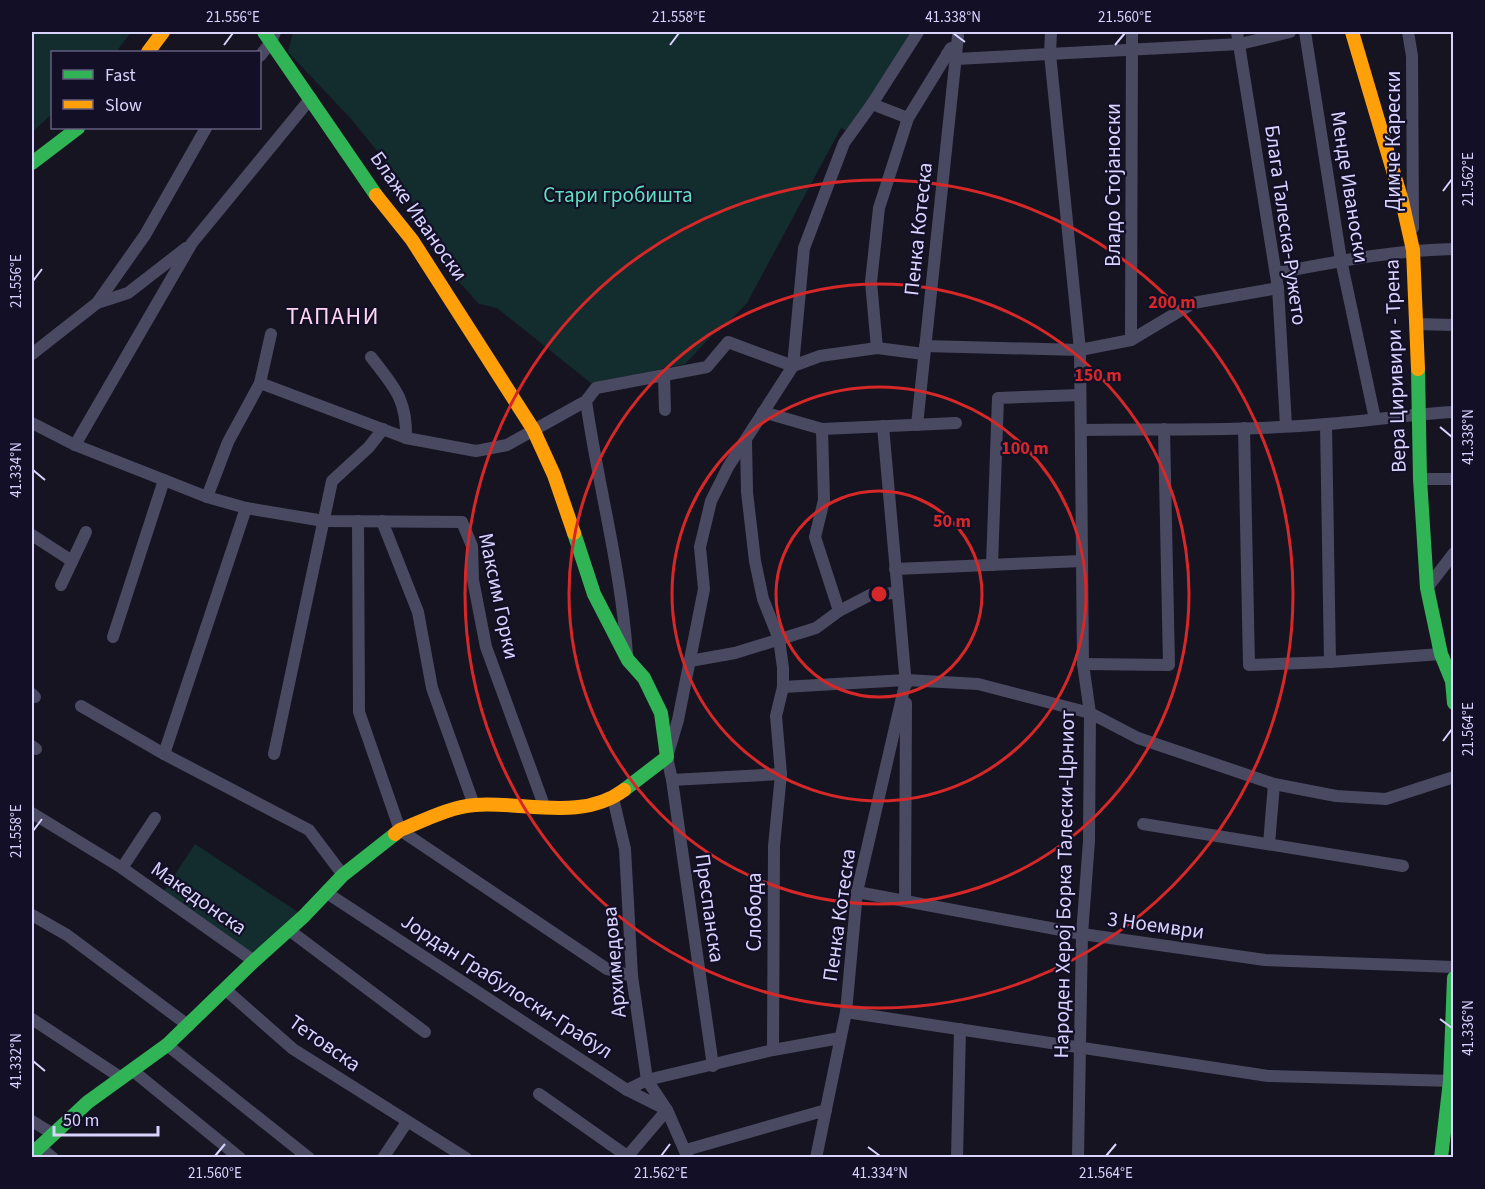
<svg xmlns="http://www.w3.org/2000/svg" width="1485" height="1189" viewBox="0 0 1485 1189" font-family="'Source Sans 3',sans-serif">
	<style>
		.green { fill: #132c2d }
		.lines { fill: none; stroke-linecap: round; stroke-linejoin: round }
		.street { stroke: #4a4962; stroke-width: 12 }
		.fast { stroke: #30b455; stroke-width: 14 }
		.slow { stroke: #ff9f0a; stroke-width: 14 }
		.ticks { fill: none; stroke: #d9d4ff; stroke-width: 2 }
		.ring { fill: none; stroke: #d62828; stroke-width: 3 }
		.labels { text-anchor: middle; stroke-width: 4.5; stroke-linejoin: round; paint-order: stroke }
		.street-label { font-size: 21px; fill: #d9d4ff; stroke: #130f26 }
		.park-label { font-size: 21px; fill: #5fe0c0; stroke: #130f26 }
		.quarter-label { font-size: 24px; letter-spacing: 1.5px; fill: #ffd6f0; stroke: #130f26 }
		.centre { fill: #d62828; stroke: #130f26; stroke-width: 3 }
		.ring-label { font-size: 18px; text-anchor: middle; font-weight: bold; fill: #d62828; stroke: #130f26; stroke-width: 4.5; stroke-linejoin: round; paint-order: stroke }
		.neatline { fill: none; stroke: #d9d4ff; stroke-width: 2 }
		.ticks-label { font-size: 15px; text-anchor: middle; fill: #d9d4ff }
	</style>
	<rect width="100%" height="100%" fill="#161421"/>
	<g class="green">
		<polygon points="32,32 131,32 116,52 52,52 52,114 32,132"/>
		<polygon points="293,32 913,32 868,105 847,131 841,128 747,303 728,323 723,324 685,364 592,384 497,308 479,304 452,274 399,178 352,120 288,52"/>
		<polygon points="195,844 304,916 254,961 161,896"/>
	</g>
	<g class="lines">
		<g class="street">
			<polyline points="1051,32 1050,54 1080,350 1083,664 1090,713 1089,841 1082,934 1078,1158"/>
			<polyline points="1237,32 1278,288 1286,426"/>
			<polyline points="1305,32 1341,260 1375,419"/>
			<polyline points="1408,32 1412,56 1413,228"/>
			<polyline points="947,54 956,59 1240,44 1290,32"/>
			<polyline points="260,56 271,42 275,32"/>
			<polyline points="872,104 908,118"/>
			<path d="M1276,273C1335,262 1393,250 1454,249"/>
			<polyline points="97,303 128,293 186,248"/>
			<polyline points="1416,324 1454,325"/>
			<polyline points="1131,340 1132,32"/>
			<polyline points="925,346 1080,350 1131,340 1193,303 1278,288"/>
			<polyline points="877,348 871,282 879,208 908,118 951,48"/>
			<polyline points="32,354 97,303 145,235 206,128"/>
			<path d="M371,357C394,387 407,399 406,438"/>
			<polyline points="793,366 820,356 877,348 924,354"/>
			<polyline points="664,376 665,410"/>
			<polyline points="260,383 406,438 476,451 507,445 586,401 596,388 707,367 728,342 793,366"/>
			<path d="M586,401C598,485 621,568 627,654"/>
			<polyline points="763,412 822,429 956,423"/>
			<polyline points="32,423 75,445 164,480 207,497 246,508 324,521 462,522 472,546 473,580 486,647 545,808"/>
			<polyline points="1326,424 1330,662"/>
			<polyline points="917,425 958,36"/>
			<polyline points="883,426 906,685"/>
			<polyline points="1244,428 1249,665 1330,662 1441,654"/>
			<polyline points="822,429 824,500 815,537 839,611"/>
			<path d="M1081,430C1162,429 1245,431 1327,424C1369,421 1411,414 1454,412"/>
			<polyline points="746,441 747,492 755,561 763,599 779,639 783,668 783,687 776,716 781,774 774,846 773,1050"/>
			<polyline points="75,445 192,243 311,98"/>
			<polyline points="1420,479 1454,479"/>
			<polyline points="207,497 228,442 260,383 271,334"/>
			<polyline points="358,521 359,712 400,830 607,969 632,976"/>
			<polyline points="382,521 418,612 432,688 474,805"/>
			<polyline points="32,535 72,561"/>
			<polyline points="992,565 998,398 1080,395"/>
			<polyline points="895,569 1082,561"/>
			<polyline points="61,585 86,532"/>
			<polyline points="1427,588 1454,553"/>
			<polyline points="113,637 164,480"/>
			<polyline points="690,661 735,653 816,628 839,611 872,594 897,593"/>
			<polyline points="1083,664 1169,665 1164,429"/>
			<polyline points="783,687 906,680 978,684 1090,713 1138,738 1274,784 1336,796 1386,799 1454,777"/>
			<polyline points="32,694 35,697"/>
			<polyline points="81,706 164,754 309,830 343,875"/>
			<polyline points="32,746 36,749"/>
			<polyline points="164,754 246,508"/>
			<polyline points="274,754 332,481 369,447 383,429"/>
			<polyline points="672,780 781,774"/>
			<polyline points="613,798 625,849 632,976 647,1080 667,1110 688,1158"/>
			<polyline points="32,813 122,868 254,961"/>
			<polyline points="1143,824 1403,866"/>
			<polyline points="1269,844 1274,784"/>
			<polyline points="122,868 155,818"/>
			<polyline points="857,892 1082,934 1265,960 1454,967"/>
			<polyline points="327,893 627,1090 667,1110 626,1158"/>
			<polyline points="905,900 906,703"/>
			<polyline points="32,915 67,935 189,1026"/>
			<polyline points="289,930 425,1032"/>
			<polyline points="226,990 293,1049 466,1158"/>
			<polyline points="846,1012 1268,1076 1454,1081"/>
			<polyline points="32,1019 120,1077"/>
			<polyline points="167,1045 309,1158"/>
			<polyline points="713,1066 672,780 667,757 678,720 704,589 700,547 711,501 728,467 793,366 804,248 844,143 872,104 918,32"/>
			<polyline points="132,1070 240,1158"/>
			<polyline points="627,1090 647,1080 773,1050 840,1038"/>
			<polyline points="539,1094 627,1156"/>
			<polyline points="32,1121 53,1134"/>
			<polyline points="39,1146 53,1158"/>
			<polyline points="686,1150 826,1110"/>
			<polyline points="383,1158 407,1122"/>
			<polyline points="816,1158 846,1012 857,892 906,680"/>
			<polyline points="957,1158 960,1029"/>
		</g>
		<g class="fast">
			<polyline points="264,32 376,195"/>
			<polyline points="32,163 78,128"/>
			<polyline points="1418,369 1420,479 1427,588 1441,654 1452,681 1454,703"/>
			<polyline points="574,533 594,594 628,660 644,678 661,713 667,757 624,790"/>
			<polyline points="32,1154 88,1102 167,1045 254,961 304,916 343,875 395,834"/>
			<polyline points="1441,1158 1450,1081 1454,978"/>
		</g>
		<g class="slow">
			<polyline points="1352,32 1402,201 1413,250 1418,369"/>
			<polyline points="148,52 163,32"/>
			<polyline points="376,195 412,240 533,429 554,475 574,533"/>
			<path d="M395,834L400,830C423,821 449,807 475,805C523,801 581,822 624,790"/>
		</g>
	</g>
	<path class="ticks" d="M953,33L965,42M224,45L233,33M670,45L679,33M1115,45L1125,33M1443,191L1452,179M33,281L42,269M1440,427L1452,437M33,470L45,480M1443,741L1452,729M33,831L42,819M1440,1019L1452,1028M33,1061L45,1071M868,1147L880,1156M215,1156L225,1144M661,1156L670,1144M1106,1156L1116,1144"/>
	<g class="ring">
		<circle cx="879" cy="594" r="103"/>
		<circle cx="879" cy="594" r="207"/>
		<circle cx="879" cy="594" r="310"/>
		<circle cx="879" cy="594" r="414"/>
	</g>
	<g class="labels">
		<g class="street-label">
			<text transform="translate(1393 141) rotate(-90)" y="7">Димче Карески</text>
			<text transform="translate(1113 185) rotate(-90)" y="7">Владо Стојаноски</text>
			<text transform="translate(1350 187) rotate(81)" y="7">Менде Иваноски</text>
			<text transform="translate(419 216) rotate(55)" y="7">Блаже Иваноски</text>
			<text transform="translate(1286 225) rotate(82)" y="7">Блага Талеска-Ружето</text>
			<text transform="translate(918 229) rotate(-84)" y="7">Пенка Котеска</text>
			<text transform="translate(1395 366) rotate(-92)" y="7">Вера Циривири - Трена</text>
			<text transform="translate(499 596) rotate(78)" y="7">Максим Горки</text>
			<text transform="translate(1064 884) rotate(-89)" y="7">Народен Херој Борка Талески-Црниот</text>
			<text transform="translate(199 898) rotate(35)" y="7">Македонска</text>
			<text transform="translate(710 908) rotate(82)" y="7">Преспанска</text>
			<text transform="translate(754 912) rotate(-90)" y="7">Слобода</text>
			<text transform="translate(839 915) rotate(-82)" y="7">Пенка Котеска</text>
			<text transform="translate(1156 925) rotate(8)" y="7">3 Ноември</text>
			<text transform="translate(614 962) rotate(-95)" y="7">Архимедова</text>
			<text transform="translate(507 986) rotate(33)" y="7">Јордан Грабулоски-Грабул</text>
			<text transform="translate(325 1043) rotate(35)" y="7">Тетовска</text>
		</g>
		<g class="park-label">
			<text x="618" y="202">Стари гробишта</text>
		</g>
		<g class="quarter-label">
			<text x="333" y="324">ТАПАНИ</text>
		</g>
	</g>
	<circle cx="879" cy="594" r="9" class="centre"/>
	<g class="ring-label">
		<text x="1172" y="308">200 m</text>
		<text x="1098" y="381">150 m</text>
		<text x="1025" y="454">100 m</text>
		<text x="952" y="527">50 m</text>
	</g>
	<rect width="1485" height="1189" fill="none" stroke="#130f26" stroke-width="66"/>
	<rect x="51" y="51" width="210" height="78" fill="#130f26" stroke="#625e7d" stroke-width="1.5"/>
	<rect x="63" y="70" width="30" height="9" fill="#30b455" stroke="#625e7d" stroke-width="1.5"/>
	<text x="105" y="81" font-size="18" fill="#d9d4ff">Fast</text>
	<rect x="63" y="100" width="30" height="9" fill="#ff9f0a" stroke="#625e7d" stroke-width="1.5"/>
	<text x="105" y="111" font-size="18" fill="#d9d4ff">Slow</text>
	<path d="M54 1126v9h104v-9" fill="none" stroke="#d9d4ff" stroke-width="3"/>
	<text x="63" y="1126" font-size="18" fill="#d9d4ff" stroke="#130f26" stroke-width="4.5" paint-order="stroke">50 m</text>
	<rect x="33" y="33" width="1419" height="1123" class="neatline"/>
	<g class="ticks-label">
		<text x="233" y="22">21.556°E</text>
		<text x="679" y="22">21.558°E</text>
		<text x="953" y="22">41.338°N</text>
		<text x="1125" y="22">21.560°E</text>
		<text transform="translate(1468 179) rotate(-90)" y="5">21.562°E</text>
		<text transform="translate(16 281) rotate(-90)" y="5">21.556°E</text>
		<text transform="translate(1468 437) rotate(-90)" y="5">41.338°N</text>
		<text transform="translate(16 470) rotate(-90)" y="5">41.334°N</text>
		<text transform="translate(1468 729) rotate(-90)" y="5">21.564°E</text>
		<text transform="translate(16 831) rotate(-90)" y="5">21.558°E</text>
		<text transform="translate(1468 1028) rotate(-90)" y="5">41.336°N</text>
		<text transform="translate(16 1061) rotate(-90)" y="5">41.332°N</text>
		<text x="215" y="1178">21.560°E</text>
		<text x="661" y="1178">21.562°E</text>
		<text x="880" y="1178">41.334°N</text>
		<text x="1106" y="1178">21.564°E</text>
	</g>
</svg>
